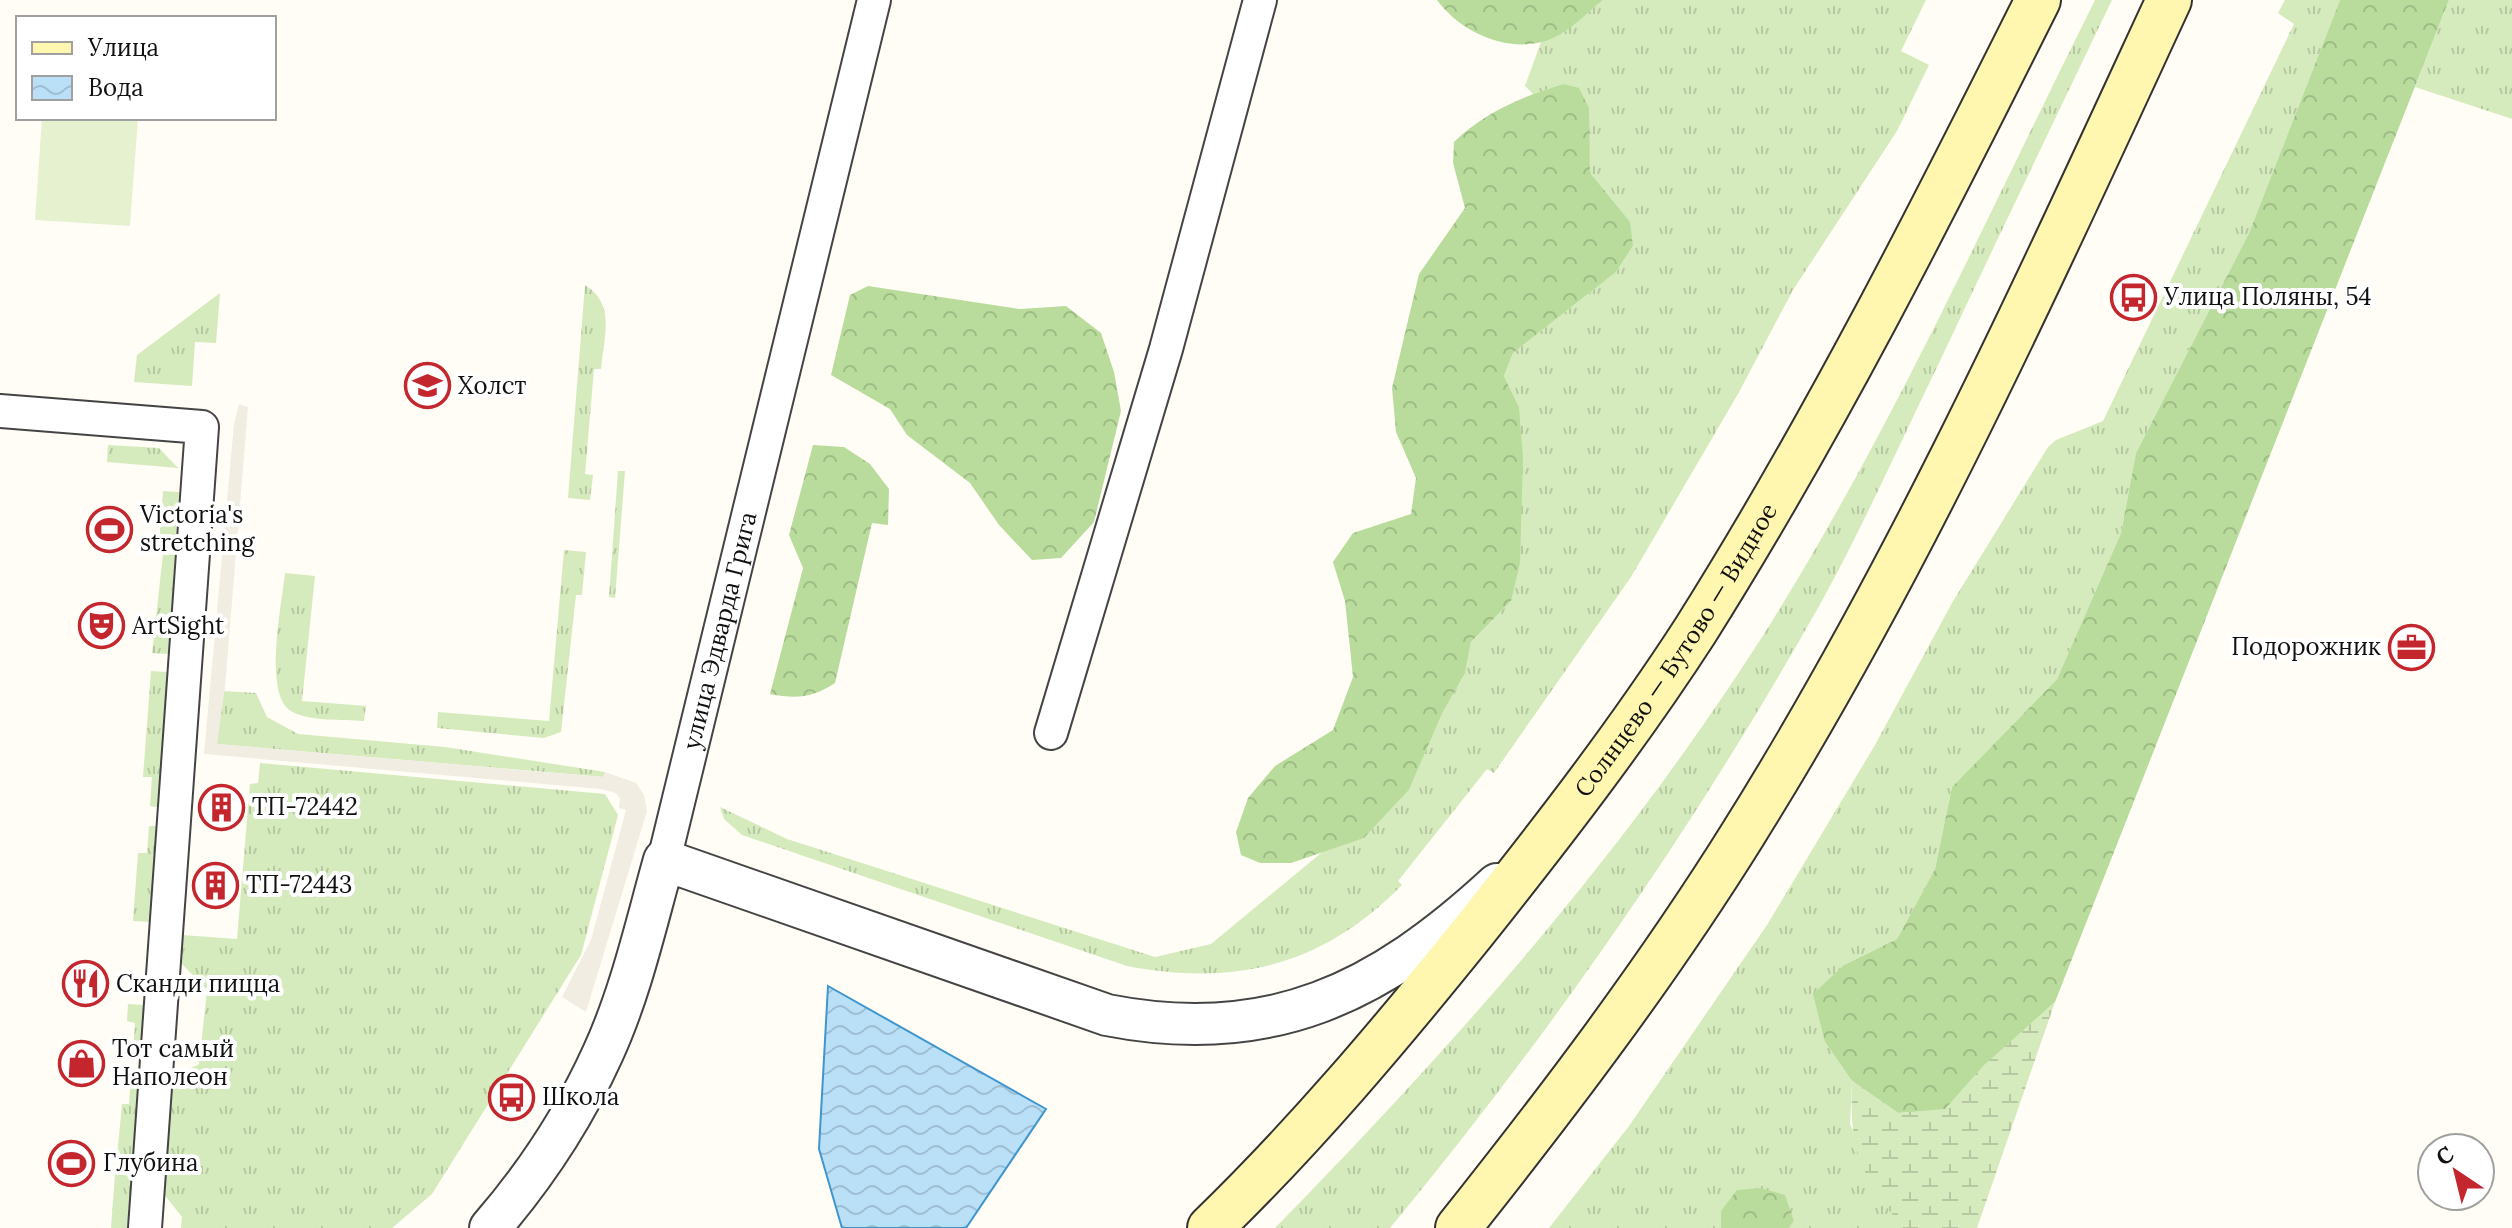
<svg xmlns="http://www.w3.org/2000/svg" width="2512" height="1228" viewBox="0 0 2512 1228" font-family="Lora,serif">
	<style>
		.grass { fill: url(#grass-tufts) }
		.forest { fill: url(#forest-crowns) }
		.wetland { fill: url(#wetland-marsh) }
		.pitch { fill: #e6f2cf }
		.plaza { fill: #f1ede2 }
		.water { fill: url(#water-waves); stroke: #3f96cf; stroke-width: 2 }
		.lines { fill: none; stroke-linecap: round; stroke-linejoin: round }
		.minor-casing { stroke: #444; stroke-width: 36 }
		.tertiary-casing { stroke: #444; stroke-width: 44 }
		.secondary-casing { stroke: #333; stroke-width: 48 }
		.minor { stroke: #fff; stroke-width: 32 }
		.tertiary { stroke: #fff; stroke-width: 40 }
		.secondary { stroke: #fff6b0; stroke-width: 44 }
		.labels { text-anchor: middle; stroke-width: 8; stroke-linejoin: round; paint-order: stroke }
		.poi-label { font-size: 24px; fill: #111; stroke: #fff; text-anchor: start }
		.street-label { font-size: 24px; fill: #111; stroke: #fff }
	</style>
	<defs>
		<pattern id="grass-tufts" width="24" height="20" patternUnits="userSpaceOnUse" patternTransform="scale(2)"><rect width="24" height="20" fill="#d5ebbd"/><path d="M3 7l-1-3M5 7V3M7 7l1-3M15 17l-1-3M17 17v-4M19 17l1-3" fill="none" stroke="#b6c8a1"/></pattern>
		<pattern id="forest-crowns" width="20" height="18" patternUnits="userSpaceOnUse" patternTransform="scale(2)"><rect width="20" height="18" fill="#b9dc9c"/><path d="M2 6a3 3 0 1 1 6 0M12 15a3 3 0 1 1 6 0" fill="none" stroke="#9ebc85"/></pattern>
		<pattern id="wetland-marsh" width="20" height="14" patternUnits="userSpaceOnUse" patternTransform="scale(2)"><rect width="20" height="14" fill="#d5ebbd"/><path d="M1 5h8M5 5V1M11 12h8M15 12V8" fill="none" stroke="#b6c8a1"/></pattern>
		<pattern id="water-waves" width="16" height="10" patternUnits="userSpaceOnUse" patternTransform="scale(2)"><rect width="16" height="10" fill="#b9e0f7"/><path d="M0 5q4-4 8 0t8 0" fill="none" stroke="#9ebfd3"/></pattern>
	</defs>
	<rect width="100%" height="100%" fill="#fffdf5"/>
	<g class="grass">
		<path d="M1603,0H1926L1901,51L1929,65L1897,131L1793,290L1738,394L1631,577L1494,773L1487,769L1398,881L1402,885C1324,965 1236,987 1127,966L742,835L724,819L720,807L787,839L1155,957L1211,944L1326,849L1364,838L1409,790L1442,714L1465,673L1471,642L1511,601L1519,407L1504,376L1513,353L1616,272L1633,246L1590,173L1589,145L1563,84L1533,94L1525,86L1541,42L1563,33Z"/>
		<path d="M2095,0H2112C2054,121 1996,242 1939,363C1899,445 1862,529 1818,608C1694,828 1551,1033 1390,1228H1275C1454,1045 1615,864 1755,648C1887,442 1986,218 2095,0Z"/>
		<polygon points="2285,0 2340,0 2249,233 2136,453 2121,533 2057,679 1952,787 1935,869 1897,939 1844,965 1825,1042 1852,1081 1850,1124 1888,1208 1903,1228 1789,1228 1794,1221 1721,1211 1721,1228 1549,1228 1629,1126 1767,925 1875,745 1952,603 2048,447 2056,440 2103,421 2294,24 2278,13"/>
		<polygon points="2449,0 2512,0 2512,119 2415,87"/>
		<path d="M585,285C616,304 604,337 601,369H594L585,474L593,475L590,500L568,498Z"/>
		<polygon points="220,293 216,343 195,342 192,386 134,382 137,355"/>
		<polygon points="108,445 159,448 178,468 107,462"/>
		<polygon points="618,471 625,471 615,598 609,597"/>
		<polygon points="163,491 179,492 176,536 160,535"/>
		<polygon points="564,550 586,552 582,595 576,595 561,732 544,738 437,728 438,712 549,721"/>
		<polygon points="163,554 175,555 168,654 152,653"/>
		<path d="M285,573L315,576L302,701L366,706L364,721C343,719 309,722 291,711C263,694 282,603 285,573Z"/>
		<polygon points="151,671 167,672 158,807 150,806 152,777 143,777"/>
		<polygon points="222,691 256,693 267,717 298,734 445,747 605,772 604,777 217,744"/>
		<polygon points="260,763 605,794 618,815 581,955 432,1194 392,1228 181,1228 182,1217 163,1193 170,1079 199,1064 207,990 181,963 182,935 237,939 250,784 258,783"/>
		<polygon points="149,826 156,826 150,922 133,921 138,853 147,853"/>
		<polygon points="128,1004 145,1005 141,1053 133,1053 135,1023 127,1021"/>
		<polygon points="131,1075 141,1076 134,1157 117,1156 122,1104 129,1104"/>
		<polygon points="115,1174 132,1176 127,1228 111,1228"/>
	</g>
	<g class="forest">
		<path d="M1437,0H1603C1590,10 1578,23 1564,32C1522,60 1464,37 1437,0Z"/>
		<polygon points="2340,0 2449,0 2055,1002 1984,1066 1945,1110 1898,1113 1852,1081 1825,1042 1813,994 1844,965 1897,939 1935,869 1952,787 2057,679 2121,533 2136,453 2249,233"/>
		<path d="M1563,84L1579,88L1589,108L1590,173L1630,222L1633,246L1616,272L1513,353L1504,376L1519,407L1523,458L1520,563L1511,601L1471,642L1465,673L1442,714L1409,790L1364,838L1291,863H1260L1241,855L1236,832L1248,798L1275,766L1333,730L1353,677L1345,601L1333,562L1353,533L1411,514L1416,478L1396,432L1392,388L1419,274L1465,208L1453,163L1454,142C1485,112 1521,97 1563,84Z"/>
		<polygon points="868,286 1020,309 1066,306 1101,333 1114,372 1121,411 1094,522 1061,558 1032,560 999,525 970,483 907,435 890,409 831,375 850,295"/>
		<path d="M813,445L844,447L870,464L889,489L888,525L872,523L835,683C812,698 797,699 770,694L803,568L789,535Z"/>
		<polygon points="1761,1188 1785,1195 1794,1221 1789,1228 1721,1228 1721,1211 1737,1190"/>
	</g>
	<path class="wetland" d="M2055,1002L1977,1228H1903C1860,1174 1849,1151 1852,1081L1898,1113L1945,1109L1983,1066Z"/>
	<polygon class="pitch" points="42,118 138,118 130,226 35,220"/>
	<polygon class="plaza" points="239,404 248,407 225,687 217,744 603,777 605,772 636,783 644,795 647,811 586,1012 562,997 591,940 626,810 619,808 620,798 616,793 601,789 204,754 234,424"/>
	<polygon class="water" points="828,986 1046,1109 966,1228 842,1228 819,1149"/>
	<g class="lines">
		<defs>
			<g id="minor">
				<polyline points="0,411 202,427 145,1228"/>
				<polyline points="1051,733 1166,349 1260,0"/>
				<path id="s1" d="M664,860L874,0"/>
			</g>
			<path id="tertiary" d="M490,1228C536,1175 574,1117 603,1053C631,992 646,924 664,860L1107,1015C1270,1047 1379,993 1497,884"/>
			<g id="secondary">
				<path id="s2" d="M1210,1228C1305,1136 1390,1035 1473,932C1551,834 1627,736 1695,631C1823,428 1931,214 2038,0"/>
				<path d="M1458,1228C1559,1101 1657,972 1743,834C1909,569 2038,283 2169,0"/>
			</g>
		</defs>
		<use href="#minor" class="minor-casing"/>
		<use href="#tertiary" class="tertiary-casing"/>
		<use href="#secondary" class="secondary-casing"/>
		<use href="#minor" class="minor"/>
		<use href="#tertiary" class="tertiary"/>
		<use href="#secondary" class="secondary"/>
	</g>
	<defs>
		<symbol id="bus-ring" viewBox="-11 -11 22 22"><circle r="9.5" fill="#fff" stroke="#c4262e" stroke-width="1.5"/><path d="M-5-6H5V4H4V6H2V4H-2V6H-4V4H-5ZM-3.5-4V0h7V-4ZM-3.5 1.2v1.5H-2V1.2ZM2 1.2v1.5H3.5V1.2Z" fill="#c4262e"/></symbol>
		<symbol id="school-ring" viewBox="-11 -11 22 22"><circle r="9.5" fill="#fff" stroke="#c4262e" stroke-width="1.5"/><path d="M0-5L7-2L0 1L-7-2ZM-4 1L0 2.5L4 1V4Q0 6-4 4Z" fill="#c4262e"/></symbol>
		<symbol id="stadium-ring" viewBox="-11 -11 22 22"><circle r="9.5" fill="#fff" stroke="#c4262e" stroke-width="1.5"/><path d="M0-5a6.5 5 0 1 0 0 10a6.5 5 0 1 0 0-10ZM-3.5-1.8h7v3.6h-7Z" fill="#c4262e"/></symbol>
		<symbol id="theatre-ring" viewBox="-11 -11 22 22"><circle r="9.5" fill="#fff" stroke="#c4262e" stroke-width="1.5"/><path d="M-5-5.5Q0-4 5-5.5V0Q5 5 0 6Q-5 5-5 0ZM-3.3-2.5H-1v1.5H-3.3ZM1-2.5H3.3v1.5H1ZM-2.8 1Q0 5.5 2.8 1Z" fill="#c4262e"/></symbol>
		<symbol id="office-ring" viewBox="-11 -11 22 22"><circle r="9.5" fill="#fff" stroke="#c4262e" stroke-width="1.5"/><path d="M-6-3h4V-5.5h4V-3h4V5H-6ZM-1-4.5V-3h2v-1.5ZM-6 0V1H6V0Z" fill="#c4262e"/></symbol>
		<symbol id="building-ring" viewBox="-11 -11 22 22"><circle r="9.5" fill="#fff" stroke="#c4262e" stroke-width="1.5"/><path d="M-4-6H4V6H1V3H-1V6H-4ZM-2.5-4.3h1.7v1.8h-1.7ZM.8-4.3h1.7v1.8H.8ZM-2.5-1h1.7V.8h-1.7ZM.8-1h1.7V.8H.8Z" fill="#c4262e"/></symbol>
		<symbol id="restaurant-ring" viewBox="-11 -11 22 22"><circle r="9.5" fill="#fff" stroke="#c4262e" stroke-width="1.5"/><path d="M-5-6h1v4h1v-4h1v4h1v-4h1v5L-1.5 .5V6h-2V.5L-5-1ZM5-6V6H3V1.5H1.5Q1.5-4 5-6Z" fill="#c4262e"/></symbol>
		<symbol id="shop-ring" viewBox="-11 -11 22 22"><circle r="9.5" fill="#fff" stroke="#c4262e" stroke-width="1.5"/><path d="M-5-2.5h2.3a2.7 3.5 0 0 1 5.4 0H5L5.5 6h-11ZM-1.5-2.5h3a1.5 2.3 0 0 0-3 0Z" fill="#c4262e"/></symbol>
	</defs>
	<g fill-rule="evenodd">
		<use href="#bus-ring" x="2108" y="272" width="51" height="51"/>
		<use href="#school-ring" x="402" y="360" width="51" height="51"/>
		<use href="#stadium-ring" x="84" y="504" width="51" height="51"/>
		<use href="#theatre-ring" x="76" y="600" width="51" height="51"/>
		<use href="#office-ring" x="2386" y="622" width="51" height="51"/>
		<use href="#building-ring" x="196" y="782" width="51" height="51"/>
		<use href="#building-ring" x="190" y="860" width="51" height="51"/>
		<use href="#restaurant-ring" x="60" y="958" width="51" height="51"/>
		<use href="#shop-ring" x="56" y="1038" width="51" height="51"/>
		<use href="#bus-ring" x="486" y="1072" width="51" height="51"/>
		<use href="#stadium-ring" x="46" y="1138" width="51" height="51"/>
	</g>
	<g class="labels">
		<g class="poi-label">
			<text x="2164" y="305">Улица Поляны, 54</text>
			<text x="458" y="394">Холст</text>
			<text x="140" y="523">Victoria's<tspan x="140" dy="28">stretching</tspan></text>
			<text x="132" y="634">ArtSight</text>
			<text x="2381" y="655" text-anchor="end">Подорожник</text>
			<text x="252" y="815">ТП-72442</text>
			<text x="246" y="893">ТП-72443</text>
			<text x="116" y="992">Сканди пицца</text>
			<text x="112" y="1057">Тот самый<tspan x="112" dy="28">Наполеон</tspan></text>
			<text x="542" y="1105">Школа</text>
			<text x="103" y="1171">Глубина</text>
		</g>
		<g class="street-label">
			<text dy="8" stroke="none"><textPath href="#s1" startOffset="236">улица Эдварда Грига</textPath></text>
			<text dy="8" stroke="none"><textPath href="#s2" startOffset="744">Солнцево — Бутово — Видное</textPath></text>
		</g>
	</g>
	<rect x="16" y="16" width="260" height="104" fill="#ffffff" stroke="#a0a0a0" stroke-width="2"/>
	<rect x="32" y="42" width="40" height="12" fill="#fff6b0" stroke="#a0a0a0" stroke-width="2"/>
	<text x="88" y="56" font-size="24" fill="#111111">Улица</text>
	<rect x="32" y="76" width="40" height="24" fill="url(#water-waves)" stroke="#a0a0a0" stroke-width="2"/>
	<text x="88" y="96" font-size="24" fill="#111111">Вода</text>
	<g transform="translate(2456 1172) rotate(325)"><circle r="38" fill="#ffffff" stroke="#a0a0a0" stroke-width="2"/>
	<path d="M0-6L14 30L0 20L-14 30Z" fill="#c4262e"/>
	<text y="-12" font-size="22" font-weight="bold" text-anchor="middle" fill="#111111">С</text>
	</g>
</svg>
